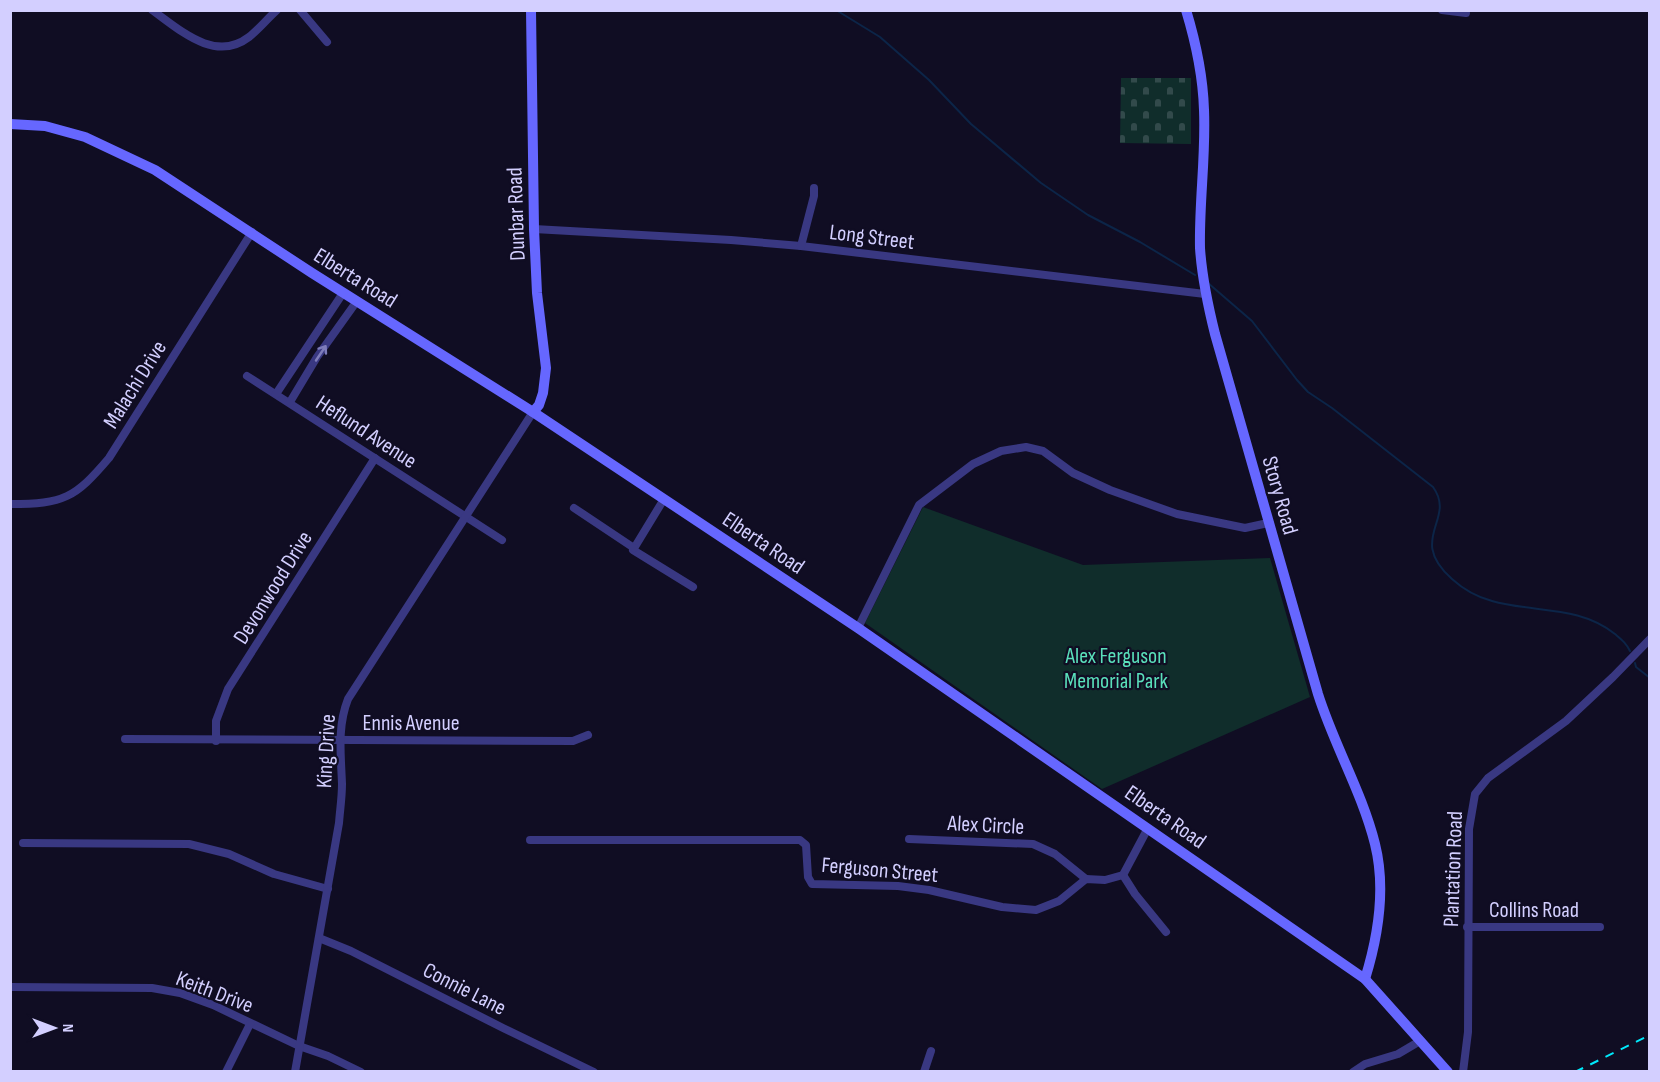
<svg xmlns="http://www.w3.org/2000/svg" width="1660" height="1082" viewBox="0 0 1660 1082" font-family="'Sofia Sans Condensed',sans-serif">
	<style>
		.cemetery { fill: url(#cemetery-stones) }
		.park { fill: #102d2b }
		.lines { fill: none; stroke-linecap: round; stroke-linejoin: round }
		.stream { stroke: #0c2548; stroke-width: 2 }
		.street { stroke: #393882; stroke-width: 8 }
		.secondary { stroke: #6667ff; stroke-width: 10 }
		.rail { stroke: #00e8fa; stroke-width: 2; stroke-dasharray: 9 8; stroke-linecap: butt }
		.oneway { stroke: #7e7cba }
		.labels { text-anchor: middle; stroke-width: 4.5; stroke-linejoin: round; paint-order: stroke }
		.street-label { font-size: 22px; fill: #d3cfff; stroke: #100d23 }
		.park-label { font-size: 22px; fill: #5ae0bb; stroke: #100d23 }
	</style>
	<defs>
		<pattern id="cemetery-stones" width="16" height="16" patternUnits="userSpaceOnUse" patternTransform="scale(1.5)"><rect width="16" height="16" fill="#102d2b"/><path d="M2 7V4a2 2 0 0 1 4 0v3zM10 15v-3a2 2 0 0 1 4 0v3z" fill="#324a4b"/></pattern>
	</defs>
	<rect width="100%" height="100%" fill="#100d23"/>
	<polygon class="cemetery" points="1121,78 1191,78 1191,144 1120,143"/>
	<polygon class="park" points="923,507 1083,565 1270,558 1310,697 1102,789 865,623"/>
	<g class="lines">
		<g class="stream">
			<polyline points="836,10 880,37 929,80 971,124 1041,183 1088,215 1140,242 1195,275"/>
			<path d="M1208,283L1252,321L1297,380L1308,392L1332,408L1433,487C1457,520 1406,538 1452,579C1463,589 1477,597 1492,601C1534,613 1579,605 1615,634C1622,640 1626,643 1630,651"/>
			<polyline points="1635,663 1636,667 1650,678"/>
		</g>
		<g class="street">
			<path d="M152,10C180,30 215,63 249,37C259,29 267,19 277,10"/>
			<polyline points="300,10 327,42"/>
			<polyline points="1442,10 1466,13"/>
			<polyline points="534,229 731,240 801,246 1205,294"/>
			<polyline points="801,246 814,196 814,188"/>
			<polyline points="247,376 502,540"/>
			<polyline points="276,394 343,293"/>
			<polyline points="290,402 317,357 357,301"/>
			<polyline points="664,499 633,550 693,587"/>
			<path d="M10,504C64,504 75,498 109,458L252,232"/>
			<polyline points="574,508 634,548"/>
			<polyline points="858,628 919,505 973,464 1001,451 1026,447 1043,451 1073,473 1110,490 1177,514 1245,528 1268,523"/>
			<polyline points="125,739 573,741 588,735"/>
			<polyline points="216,741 216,721 228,689 375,458"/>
			<polyline points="909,839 1033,844 1055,854 1086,879"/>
			<polyline points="530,840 800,840 806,845 808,877 812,884 898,886 929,890 1002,907 1036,910 1059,901 1086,879 1105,880 1123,875 1148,828"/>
			<polyline points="23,843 189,844 229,854 274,874 328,889"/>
			<polyline points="1123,875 1135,894 1166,932"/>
			<polyline points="1467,927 1600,927"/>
			<polyline points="319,938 351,951 503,1028 594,1072"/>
			<polyline points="10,987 152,988 180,993 213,1005 299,1046 328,1056 361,1072"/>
			<polyline points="226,1072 250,1024"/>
			<path d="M295,1072L339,823C340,810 342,797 342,784C341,755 337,727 348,699L533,412"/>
			<polyline points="924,1072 931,1051"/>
			<polyline points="1353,1072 1365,1064 1398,1054 1420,1041"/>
			<polyline points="1463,1072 1468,1032 1469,829 1475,794 1488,778 1566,721 1613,677 1650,639"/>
		</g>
		<g class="secondary">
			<polyline points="531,10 534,229 537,293 546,368 543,393 539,405 533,412"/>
			<path d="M1186,10C1196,43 1203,76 1204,110C1206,156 1199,202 1200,248C1202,278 1208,306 1215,334L1318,694C1334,745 1362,792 1375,844C1386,888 1378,937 1365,979"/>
			<polyline points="10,124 45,126 85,137 155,170 312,273 533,412 858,628 1365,979 1448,1072"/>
		</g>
		<polyline class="rail" points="1575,1072 1650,1035"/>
	</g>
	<defs><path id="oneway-shaft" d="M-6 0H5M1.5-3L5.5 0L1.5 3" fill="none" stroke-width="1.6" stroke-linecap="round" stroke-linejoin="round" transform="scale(1.5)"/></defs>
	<use class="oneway" href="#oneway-shaft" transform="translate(321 353) rotate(-56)"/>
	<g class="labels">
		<g class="street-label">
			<text transform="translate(515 214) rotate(-92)" y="8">Dunbar Road</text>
			<text transform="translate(872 236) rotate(7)" y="8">Long Street</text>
			<text transform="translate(356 277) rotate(32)" y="8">Elberta Road</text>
			<text transform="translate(134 384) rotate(-58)" y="8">Malachi Drive</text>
			<text transform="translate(367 431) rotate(33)" y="8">Heflund Avenue</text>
			<text transform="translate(1281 495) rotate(74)" y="8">Story Road</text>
			<text transform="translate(764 542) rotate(34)" y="8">Elberta Road</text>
			<text transform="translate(272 587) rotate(-58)" y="8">Devonwood Drive</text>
			<text x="411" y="730">Ennis Avenue</text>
			<text transform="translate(325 751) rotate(-87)" y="8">King Drive</text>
			<text transform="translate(1166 816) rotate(35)" y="8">Elberta Road</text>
			<text transform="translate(986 824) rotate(3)" y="8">Alex Circle</text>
			<text transform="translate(880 869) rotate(5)" y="8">Ferguson Street</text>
			<text transform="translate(1452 869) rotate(-88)" y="8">Plantation Road</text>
			<text x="1534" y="917">Collins Road</text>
			<text transform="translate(465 988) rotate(27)" y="8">Connie Lane</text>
			<text transform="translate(215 991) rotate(21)" y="8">Keith Drive</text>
		</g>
		<g class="park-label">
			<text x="1116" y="663">Alex Ferguson<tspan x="1116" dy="25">Memorial Park</tspan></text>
		</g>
	</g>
	<rect width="1660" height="1082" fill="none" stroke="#d3cfff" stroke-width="24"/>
	<g transform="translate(54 1028) rotate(90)" stroke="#100d23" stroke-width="4.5" paint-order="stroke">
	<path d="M0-4.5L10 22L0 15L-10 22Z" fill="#d3cfff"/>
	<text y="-9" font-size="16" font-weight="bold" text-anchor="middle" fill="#d3cfff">N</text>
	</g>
</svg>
